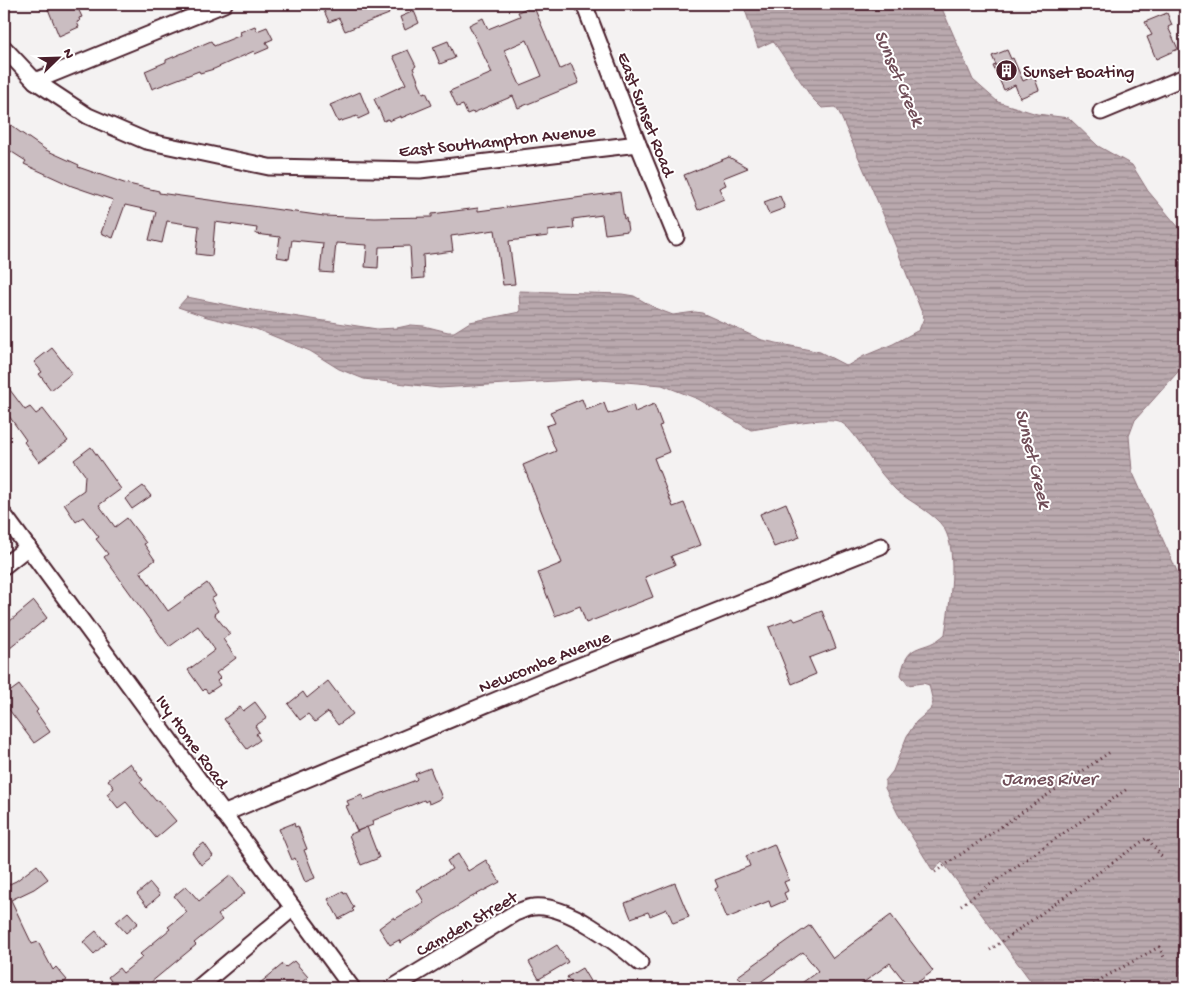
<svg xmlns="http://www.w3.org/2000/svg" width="1189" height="992" viewBox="0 0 1189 992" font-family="'Gochi Hand',sans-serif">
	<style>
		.water { fill: url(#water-rules); stroke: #8d727a }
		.building { fill: #cabdc1; stroke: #4a1f2b; fill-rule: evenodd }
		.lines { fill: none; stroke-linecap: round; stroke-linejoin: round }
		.minor-casing { stroke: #4a1f2b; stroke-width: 19 }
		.path { stroke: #4a1f2b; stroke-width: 3; stroke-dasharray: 1 4; stroke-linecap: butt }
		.minor { stroke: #fff; stroke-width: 15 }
		.labels { text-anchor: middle; stroke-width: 4; stroke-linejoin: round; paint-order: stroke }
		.poi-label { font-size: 18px; fill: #4a1f2b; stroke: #fff; text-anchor: start }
		.street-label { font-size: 18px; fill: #4a1f2b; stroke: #fff }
		.water-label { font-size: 19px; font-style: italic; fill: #714f59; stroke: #fff }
	</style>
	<defs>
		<pattern id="water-rules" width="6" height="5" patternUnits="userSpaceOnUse" patternTransform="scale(1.25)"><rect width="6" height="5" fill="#baa9ae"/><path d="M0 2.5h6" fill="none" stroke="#99898e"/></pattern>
	</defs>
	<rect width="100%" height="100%" fill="#f4f2f2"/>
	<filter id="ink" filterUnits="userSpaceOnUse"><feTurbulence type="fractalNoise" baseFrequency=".02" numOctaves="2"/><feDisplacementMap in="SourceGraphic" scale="10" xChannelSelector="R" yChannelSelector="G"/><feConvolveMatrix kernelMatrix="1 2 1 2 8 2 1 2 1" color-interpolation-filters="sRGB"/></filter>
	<g filter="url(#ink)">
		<path class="water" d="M743,4H940L973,80L998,102L1037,114L1069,118L1098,146L1132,165L1148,191L1180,229L1185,233V364L1135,420L1129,436L1132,471L1185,589V988H1036L942,861L933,871L898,814L885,788V781L893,771L907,736L916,722L930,710L933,702L929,685L923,683L908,685L901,675C908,638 925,654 945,634C949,606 959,553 944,528C934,513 910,502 896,490C889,483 883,475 876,467C867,455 852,426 838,421C825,416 767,428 751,430L698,399L662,385L588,379L439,388L364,379L339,369L310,351L256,329L207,317L178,307L187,297L253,310L377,329L397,328L411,325L424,326L448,332H454L470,322L520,312L519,291L622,294L634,296L657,309L673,315L695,312L702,313L762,340L820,352L847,366L864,356L893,344L919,330L924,318L883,214L839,112L835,107L822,108L812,98L773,41L758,48Z"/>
		<g class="building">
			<polygon points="46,4 76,4 82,17 79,18 80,21 77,22 79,27 59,36"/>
			<polygon points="321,4 385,4 389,14 345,31 339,18 329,22"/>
			<path d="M533,5L560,69L571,64L579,83L518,108L513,96L473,113L472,112L467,114L463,105L457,107L450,91L492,73L469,25L483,18L488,29L520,16L518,12ZM527,40L542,76L520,85L504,50Z"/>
			<polygon points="414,11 419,23 405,30 400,17"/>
			<polygon points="1167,13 1172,25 1168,27 1178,49 1156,59 1147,37 1152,35 1145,22"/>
			<polygon points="255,26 257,31 267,27 273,39 266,42 269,48 255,54 254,51 214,69 200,73 199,71 152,89 145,71 166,62 166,60 211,41 214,46 241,35 240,32"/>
			<polygon points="448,41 455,58 440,64 433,47"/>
			<polygon points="408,50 416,66 413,68 423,93 426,92 432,105 401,118 401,116 389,121 388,119 384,121 374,99 406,84 393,56"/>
			<polygon points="1007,50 1011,59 1013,58 1023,81 1034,76 1039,90 1020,98 1015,85 1004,90 993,66 996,65 992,56"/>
			<polygon points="360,92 369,114 358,119 357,116 338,122 330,105"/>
			<polygon points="4,119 17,130 46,150 79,165 78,167 124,183 159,191 159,193 324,216 375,218 432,217 432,214 478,208 478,211 620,192 624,219 626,218 628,231 605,234 602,215 573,219 574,228 548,231 548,236 509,241 515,284 503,285 495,230 451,236 453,251 423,255 424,278 412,279 410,246 379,247 378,268 365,267 367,245 336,243 333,273 320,272 323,243 292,240 289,259 277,257 280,237 256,234 257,228 215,222 212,256 196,254 199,226 167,221 162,243 149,240 156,212 143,209 125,205 113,238 101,233 113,200 72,186 24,164 26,161 4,147"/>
			<polygon points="729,157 748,168 723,178 726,185 719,188 724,199 698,210 684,175"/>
			<polygon points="780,196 785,208 769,214 764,202"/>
			<polygon points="52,348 72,373 51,390 39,374 42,372 34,362"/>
			<polygon points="4,382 25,410 30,407 36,414 43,409 68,441 39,462 24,442 26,440 4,409"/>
			<polygon points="582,399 586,410 604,403 608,414 633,405 635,412 654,404 662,425 659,426 669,452 654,458 673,507 684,503 701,545 671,556 675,565 645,577 653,597 586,623 580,606 555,616 538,573 562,563 523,465 556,451 546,426 555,423 550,412"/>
			<polygon points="91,447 121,489 99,505 115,527 127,518 146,543 144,544 155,560 140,571 168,611 207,583 216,596 211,599 218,611 214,614 230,634 223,639 236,658 216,673 220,678 217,681 220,685 208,693 205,689 203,691 188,670 215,650 198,626 169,647 104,557 108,554 96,539 99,537 83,517 76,522 64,504 84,490 85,475 74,460"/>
			<polygon points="143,486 151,496 132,509 125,499"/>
			<polygon points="786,503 800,537 774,547 760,514"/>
			<polygon points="34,601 47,618 4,653 4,626"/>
			<polygon points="822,611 836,648 809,658 816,674 792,684 769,627 793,618 795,621"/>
			<polygon points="328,681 353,714 338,725 328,712 315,722 308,714 300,720 288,704 303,692 307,698"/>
			<polygon points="19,685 38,710 36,712 50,732 34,743 4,703 4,696"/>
			<polygon points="255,702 267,718 255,726 259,732 256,734 260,740 247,749 224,719 240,707 243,711"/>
			<polygon points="130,763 143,780 140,782 156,801 158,800 176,821 156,838 126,802 118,808 107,794 114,788 108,780"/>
			<polygon points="430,768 442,798 429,804 428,800 425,802 424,800 372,821 373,825 357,831 346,806 349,805 347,801 362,795 364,800 416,780 417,779 415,774"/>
			<polygon points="294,823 295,827 298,826 307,849 304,850 315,878 305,882 295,858 292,860 279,829"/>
			<polygon points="367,827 379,858 361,865 349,835"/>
			<polygon points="204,843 213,856 201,865 192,852"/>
			<polygon points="774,844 789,880 784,882 788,891 784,893 787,900 771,907 769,901 727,918 715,889 718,887 715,880 750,866 746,856"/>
			<polygon points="458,854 468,871 486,860 500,882 470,898 400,943 399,940 390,945 379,928 394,917 395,919 424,902 417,890 452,869 447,861"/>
			<polygon points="37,865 48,879 34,889 11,900 32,944 38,942 53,970 56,967 67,980 57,988 11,988 8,981 4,983 4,883 5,886 16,881"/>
			<polygon points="231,875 245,893 218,915 222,920 194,943 196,945 144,988 103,988 111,981 108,977 119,968 123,973 143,957 140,954 170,929 168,927 187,912 174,896 186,886 199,901"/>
			<polygon points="150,883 160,895 147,906 137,894"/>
			<polygon points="675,883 689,917 673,923 667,909 650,916 648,912 631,918 625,903"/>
			<polygon points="343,891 344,894 346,893 354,908 352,909 354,911 339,919 328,899"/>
			<polygon points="128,912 138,923 126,933 116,922"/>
			<polygon points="891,915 933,971 910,988 890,963 856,988 795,988 818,971 803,952 752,988 746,988 738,976 810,925 833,958"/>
			<polygon points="96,931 106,943 94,954 83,942"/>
			<polygon points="557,945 568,962 539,979 529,962"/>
			<polygon points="294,961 308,977 295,988 254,988 283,964 286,967"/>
			<polygon points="582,968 594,988 574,988 567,977"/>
		</g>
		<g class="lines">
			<defs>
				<g id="minor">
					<polyline points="584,4 638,144 676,237"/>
					<polyline points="4,48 35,81 88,116 146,141 269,167 420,170 638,144"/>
					<polyline points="35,81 224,4"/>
					<polyline points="1101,112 1185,77"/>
					<polyline points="4,515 352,988"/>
					<polyline points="4,566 28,547"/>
					<polyline points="223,814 559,674 881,546"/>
					<polyline points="198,988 293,908"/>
					<path d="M392,988L515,913C521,911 528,907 534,907C567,904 616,942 640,963"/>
				</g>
			</defs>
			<use href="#minor" class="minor-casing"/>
			<g class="path">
				<polyline points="935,872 1110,752"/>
				<polyline points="961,905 1127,789"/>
				<polyline points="990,950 1147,838 1162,857"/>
				<polyline points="1090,988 1103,978 1159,947 1164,957"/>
			</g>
			<use href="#minor" class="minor"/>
		</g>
	</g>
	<defs>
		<symbol id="building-disc" viewBox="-11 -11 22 22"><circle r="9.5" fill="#4a1f2b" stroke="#fff"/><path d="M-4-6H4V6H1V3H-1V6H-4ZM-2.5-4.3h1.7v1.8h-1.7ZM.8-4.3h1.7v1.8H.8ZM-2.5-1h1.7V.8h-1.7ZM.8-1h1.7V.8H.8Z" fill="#fff"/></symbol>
	</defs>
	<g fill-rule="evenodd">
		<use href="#building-disc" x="994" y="58" width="25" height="25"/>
	</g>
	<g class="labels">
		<g class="poi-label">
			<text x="1023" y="77">Sunset Boating</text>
		</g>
		<g class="street-label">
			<text transform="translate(647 114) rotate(69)" y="6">East Sunset Road</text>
			<text transform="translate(497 140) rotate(-6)" y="6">East Southampton Avenue</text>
			<text transform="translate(544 661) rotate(-22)" y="6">Newcombe Avenue</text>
			<text transform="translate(193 741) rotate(54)" y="6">Ivy Home Road</text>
			<text transform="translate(466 923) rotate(-30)" y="6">Camden Street</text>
		</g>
		<g class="water-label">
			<text transform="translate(901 77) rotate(67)" y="7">Sunset Creek</text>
			<text transform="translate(1035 458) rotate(76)" y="7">Sunset Creek</text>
			<text x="1049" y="784">James River</text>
		</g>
	</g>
	<rect width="1189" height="992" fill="none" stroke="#fff" stroke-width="20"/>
	<rect x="10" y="10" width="1169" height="972" fill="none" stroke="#4a1f2b" stroke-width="2" filter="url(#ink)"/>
	<g transform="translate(58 58) rotate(67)" stroke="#ffffff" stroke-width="4" paint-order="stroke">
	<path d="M0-4L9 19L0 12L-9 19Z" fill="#4a1f2b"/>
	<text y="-8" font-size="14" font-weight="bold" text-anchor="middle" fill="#4a1f2b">N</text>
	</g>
</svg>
